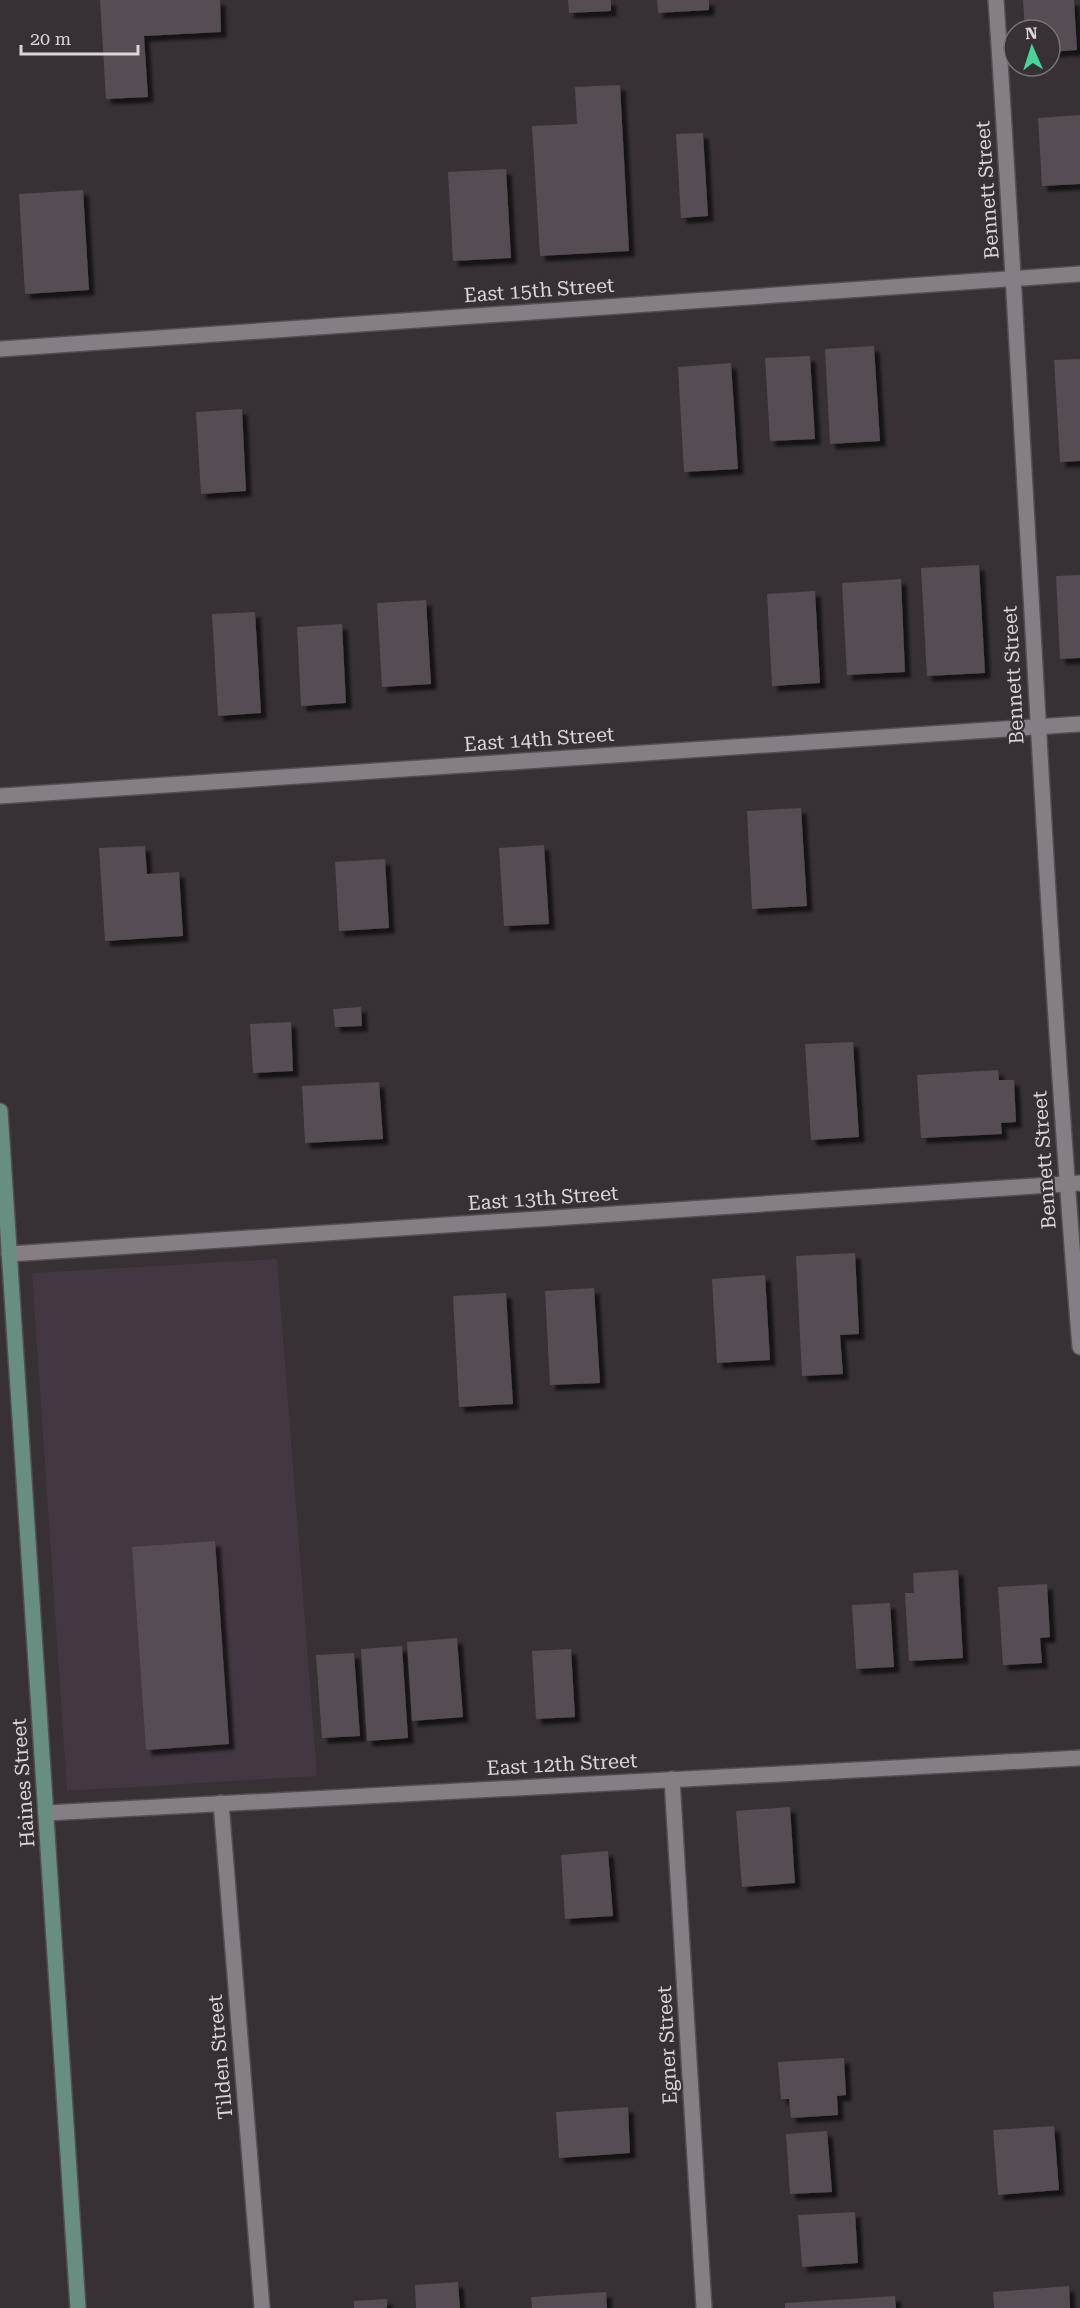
<svg xmlns="http://www.w3.org/2000/svg" width="1080" height="2308" viewBox="0 0 1080 2308" font-family="'Roboto Serif',serif">
	<style>
		.built { fill: #433741 }
		.building { fill: #544d52; filter: url(#shadow) }
		.lines { fill: none; stroke-linecap: round; stroke-linejoin: round }
		.street-casing { stroke: #524d51; stroke-width: 18 }
		.secondary-casing { stroke: #524d51; stroke-width: 18 }
		.street { stroke: #857e84; stroke-width: 15 }
		.secondary { stroke: #688e82; stroke-width: 15 }
		.labels { text-anchor: middle; stroke-width: 4.5; stroke-linejoin: round; paint-order: stroke }
		.street-label { font-size: 20px; fill: #d9d5d8; stroke: #373035 }
	</style>
	<defs>
		<filter id="shadow"><feDropShadow dx="5.5" dy="5.5" stdDeviation="1.5" flood-color="#0009"/></filter>
	</defs>
	<rect width="100%" height="100%" fill="#373035"/>
	<polygon class="built" points="277,1259 317,1776 67,1791 32,1273"/>
	<g class="building">
		<polygon points="100,0 220,0 221,32 144,36 148,97 106,99"/>
		<polygon points="568,0 611,0 611,11 569,13"/>
		<polygon points="657,0 709,0 709,10 658,13"/>
		<polygon points="1023,0 1074,0 1077,50 1050,52 1050,30 1025,30"/>
		<polygon points="620,85 629,251 540,256 532,126 577,124 575,87"/>
		<polygon points="1080,115 1080,184 1042,186 1038,118"/>
		<polygon points="703,133 708,216 681,218 676,134"/>
		<polygon points="506,169 511,258 453,261 448,172"/>
		<polygon points="83,190 89,290 25,294 19,194"/>
		<polygon points="874,346 880,441 830,444 825,349"/>
		<polygon points="810,356 815,439 770,441 765,358"/>
		<polygon points="1080,359 1080,461 1060,462 1054,360"/>
		<polygon points="731,363 738,469 684,472 678,367"/>
		<polygon points="242,409 246,491 201,494 196,412"/>
		<polygon points="979,565 985,673 927,676 921,568"/>
		<polygon points="1080,575 1080,658 1060,659 1056,576"/>
		<polygon points="901,579 905,672 847,675 842,583"/>
		<polygon points="815,591 820,683 772,686 767,594"/>
		<polygon points="426,600 431,684 382,687 377,603"/>
		<polygon points="255,612 261,713 218,716 212,614"/>
		<polygon points="342,624 346,703 301,706 297,627"/>
		<polygon points="801,808 807,906 752,909 747,811"/>
		<polygon points="544,845 549,924 504,926 499,848"/>
		<polygon points="145,846 147,874 179,872 183,936 105,941 99,848"/>
		<polygon points="385,859 389,928 339,931 335,862"/>
		<polygon points="361,1007 362,1026 335,1027 333,1009"/>
		<polygon points="291,1022 293,1071 253,1073 250,1024"/>
		<polygon points="853,1042 859,1137 811,1140 805,1044"/>
		<polygon points="998,1070 999,1080 1014,1080 1016,1122 1001,1123 1002,1134 921,1138 917,1075"/>
		<polygon points="379,1082 383,1139 305,1143 302,1086"/>
		<polygon points="855,1253 859,1334 840,1335 843,1374 802,1376 796,1256"/>
		<polygon points="765,1275 770,1360 717,1363 712,1279"/>
		<polygon points="594,1288 600,1383 550,1385 545,1291"/>
		<polygon points="506,1293 513,1404 459,1407 453,1296"/>
		<polygon points="215,1541 229,1744 146,1750 132,1547"/>
		<polygon points="958,1570 963,1658 909,1661 905,1593 914,1593 913,1573"/>
		<polygon points="1047,1584 1050,1637 1040,1638 1042,1663 1003,1665 998,1587"/>
		<polygon points="890,1603 894,1667 856,1669 852,1605"/>
		<polygon points="457,1638 463,1717 412,1721 407,1642"/>
		<polygon points="402,1646 408,1738 367,1741 361,1649"/>
		<polygon points="571,1649 575,1717 536,1719 532,1651"/>
		<polygon points="354,1653 360,1736 322,1738 316,1655"/>
		<polygon points="790,1807 795,1883 742,1887 736,1811"/>
		<polygon points="608,1851 613,1916 565,1919 561,1855"/>
		<polygon points="844,2058 846,2095 837,2096 838,2115 791,2118 789,2099 781,2099 778,2062"/>
		<polygon points="628,2107 630,2153 559,2158 556,2112"/>
		<polygon points="1054,2126 1059,2190 998,2195 993,2130"/>
		<polygon points="827,2131 832,2192 790,2194 786,2134"/>
		<polygon points="855,2212 858,2263 802,2267 798,2215"/>
		<polygon points="458,2282 460,2308 416,2308 415,2285"/>
		<polygon points="1069,2286 1070,2308 994,2308 993,2292"/>
		<polygon points="606,2292 607,2308 532,2308 531,2297"/>
		<polygon points="895,2296 896,2308 785,2308 785,2303"/>
		<polygon points="387,2299 387,2308 354,2308 354,2301"/>
	</g>
	<g class="lines">
		<defs>
			<g id="street">
				<path d="M996,0C1026,449 1043,898 1080,1347"/>
				<polyline points="0,349 1080,274"/>
				<polyline points="0,796 1080,724"/>
				<polyline points="9,1254 1080,1183"/>
				<polyline points="672,1779 704,2308"/>
				<polyline points="221,1803 262,2308"/>
				<polyline points="46,1813 1080,1758"/>
			</g>
			<polyline id="secondary" points="0,1111 78,2308"/>
		</defs>
		<use href="#street" class="street-casing"/>
		<use href="#secondary" class="secondary-casing"/>
		<use href="#street" class="street"/>
		<use href="#secondary" class="secondary"/>
	</g>
	<g class="labels">
		<g class="street-label">
			<text transform="translate(987 190) rotate(-94)" y="7">Bennett Street</text>
			<text transform="translate(539 290) rotate(-4)" y="7">East 15th Street</text>
			<text transform="translate(1013 675) rotate(-93)" y="7">Bennett Street</text>
			<text transform="translate(539 739) rotate(-4)" y="7">East 14th Street</text>
			<text transform="translate(1044 1160) rotate(-94)" y="7">Bennett Street</text>
			<text transform="translate(543 1198) rotate(-4)" y="7">East 13th Street</text>
			<text transform="translate(562 1764) rotate(-3)" y="7">East 12th Street</text>
			<text transform="translate(23 1783) rotate(-94)" y="7">Haines Street</text>
			<text transform="translate(667 2045) rotate(-93)" y="7">Egner Street</text>
			<text transform="translate(220 2057) rotate(-95)" y="7">Tilden Street</text>
		</g>
	</g>
	<g transform="translate(1032 48) rotate(357)"><circle r="28" fill="#373035" stroke="#787276" stroke-width="1.5"/>
	<path d="M0-4.5L10 22L0 15L-10 22Z" fill="#4ad49c"/>
	<text y="-9" font-size="16" font-weight="bold" text-anchor="middle" fill="#d9d5d8">N</text>
	</g>
	<path d="M21 45v9h117v-9" fill="none" stroke="#d9d5d8" stroke-width="3"/>
	<text x="30" y="45" font-size="18" fill="#d9d5d8" stroke="#373035" stroke-width="4.5" paint-order="stroke">20 m</text>
</svg>
